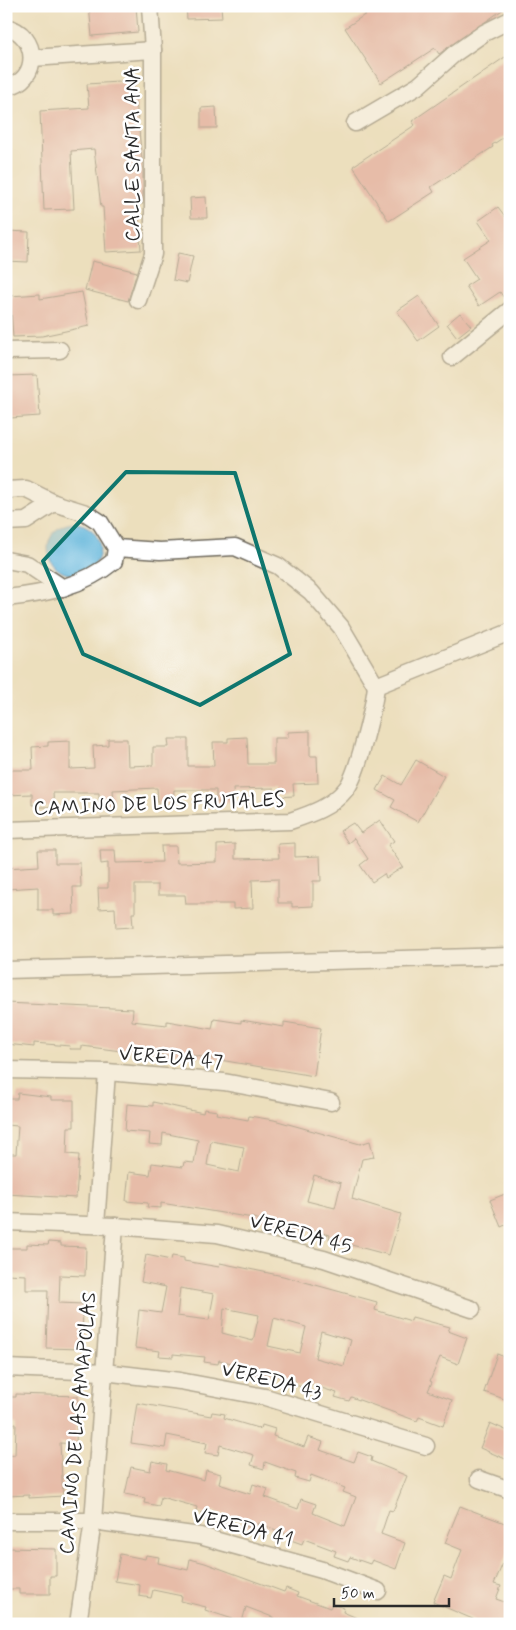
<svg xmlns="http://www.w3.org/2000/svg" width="516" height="1630" viewBox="0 0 516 1630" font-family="Mynerve,sans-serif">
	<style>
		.water { fill: #5cb2d8; stroke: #446e82 }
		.building { fill: #df938f; fill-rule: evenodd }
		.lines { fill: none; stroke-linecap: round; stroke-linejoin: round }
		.minor-casing { stroke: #6f6a5e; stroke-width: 19 }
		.minor { stroke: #fff; stroke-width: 16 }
		.marked { fill: none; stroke: #0f766e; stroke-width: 4; stroke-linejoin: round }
		.labels { text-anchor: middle; stroke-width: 5; stroke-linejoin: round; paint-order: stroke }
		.street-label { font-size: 20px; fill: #2b2b2b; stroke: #fff }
	</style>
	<rect width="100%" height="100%" fill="#fff"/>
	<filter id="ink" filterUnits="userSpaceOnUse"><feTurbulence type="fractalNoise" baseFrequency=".02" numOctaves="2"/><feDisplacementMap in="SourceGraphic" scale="10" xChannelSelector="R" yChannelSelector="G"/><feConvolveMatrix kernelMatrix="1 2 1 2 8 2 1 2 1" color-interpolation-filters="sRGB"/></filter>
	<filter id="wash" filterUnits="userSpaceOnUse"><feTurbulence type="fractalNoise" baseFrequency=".0096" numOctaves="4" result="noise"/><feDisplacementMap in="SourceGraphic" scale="20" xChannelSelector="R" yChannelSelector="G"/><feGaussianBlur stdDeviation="1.12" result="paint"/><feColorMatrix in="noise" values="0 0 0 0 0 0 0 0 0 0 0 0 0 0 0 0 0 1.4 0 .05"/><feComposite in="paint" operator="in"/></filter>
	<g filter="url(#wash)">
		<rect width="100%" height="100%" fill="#ecdfbd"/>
		<circle class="water" cx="74" cy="549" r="26"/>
		<g id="blocks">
			<g class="building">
				<polygon points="89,6 136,6 138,32 92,36"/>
				<polygon points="186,6 221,6 222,18 187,19"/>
				<polygon points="378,6 508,6 439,54 435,48 381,83 345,28"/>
				<polygon points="505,57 510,64 510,133 492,145 493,147 431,187 434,192 389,221 353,166 415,125 412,121"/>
				<polygon points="134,81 143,170 143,204 138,204 141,250 106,252 103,207 101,207 94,149 71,151 74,209 44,210 40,111 89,108 87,84"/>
				<polygon points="216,107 217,128 201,128 201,108"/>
				<polygon points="206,197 207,218 191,218 190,198"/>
				<polygon points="498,207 510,223 510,300 506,301 500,292 479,306 466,286 477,279 463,258 491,240 478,221"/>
				<polygon points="6,231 29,232 28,262 6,261"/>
				<polygon points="178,253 193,256 187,283 173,280"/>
				<polygon points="92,261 137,272 128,301 85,290"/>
				<polygon points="82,292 89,326 42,336 13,337 10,296 40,294 40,299"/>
				<polygon points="419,296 439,326 418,341 397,311"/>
				<polygon points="460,313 471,326 457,337 447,324"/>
				<polygon points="37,375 40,416 10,418 7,376"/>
				<polygon points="310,731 310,756 317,756 318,783 293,784 294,796 278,797 278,794 274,794 274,788 233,789 234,802 216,802 216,790 174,790 173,804 158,804 157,788 113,790 114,803 99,803 99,793 53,793 54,807 37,807 37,805 32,805 32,794 6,795 6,770 33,770 32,747 48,746 48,742 70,741 70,769 94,768 93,746 108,745 108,739 127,739 128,766 153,765 153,747 169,747 168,739 188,739 188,766 214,766 213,742 228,742 228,738 247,737 248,764 274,764 274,738 288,738 288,732"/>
				<polygon points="416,760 444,776 418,822 391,807 395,800 377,790 385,776 401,785"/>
				<polygon points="380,820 394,841 388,845 403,867 386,878 384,874 372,882 360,865 368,859 354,838 348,843 340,831 353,823 361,833"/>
				<polygon points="295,843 295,857 320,856 321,881 313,881 313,906 292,907 292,903 278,903 278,879 252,880 253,908 233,909 233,904 186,904 185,895 158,895 158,885 135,885 135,913 132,913 133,927 116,928 115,908 99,909 98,888 108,888 108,863 101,864 100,850 115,850 116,863 162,862 161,846 176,846 177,863 217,862 217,845 235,844 235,859 279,858 278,844"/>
				<polygon points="38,850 55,850 55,863 80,863 81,887 73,887 74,914 53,915 53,910 38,910 38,887 6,889 6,868 39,866"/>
				<polygon points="6,1003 133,1009 132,1021 167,1025 167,1021 212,1029 214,1019 241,1023 241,1020 284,1027 284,1022 321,1028 314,1076 173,1052 173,1056 161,1055 161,1052 129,1049 129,1052 82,1046 82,1049 69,1049 70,1046 34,1043 34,1047 6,1044"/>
				<polygon points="18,1093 51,1097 51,1100 74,1100 74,1127 68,1127 67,1154 79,1155 76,1198 6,1194 6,1154 16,1154 18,1126 6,1125 6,1099 17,1099"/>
				<path d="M153,1102L203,1113L204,1109L217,1111L216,1114L248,1120L249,1116L274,1120L360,1144L370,1141L374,1157L362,1159L352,1199L401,1214L389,1255L329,1239L330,1235L300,1228L299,1231L253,1218L161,1203V1208L147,1207L148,1203L126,1201L129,1172L150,1175L152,1163L183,1167L184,1162L194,1163L198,1140L163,1133L162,1145L149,1144L150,1133L125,1131L127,1104L153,1106ZM211,1141L244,1147L239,1172L207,1165ZM314,1175L341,1183L335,1208L307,1201Z"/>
				<polygon points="510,1192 510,1223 501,1227 490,1200"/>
				<polygon points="49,1242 61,1243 61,1246 86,1247 85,1276 60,1275 59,1303 83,1304 82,1349 46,1348 48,1290 26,1290 26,1275 6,1274 6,1248 27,1248 27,1244 48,1245"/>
				<path d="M146,1255L171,1260L172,1256L184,1258V1261L219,1267L220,1263L283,1276L377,1302L375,1310L411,1321L412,1317L450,1327L448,1331L467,1338L458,1364L440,1357L430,1381L432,1382L428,1391L452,1400L443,1426L419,1417L417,1421L351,1397L349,1401L335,1397L337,1393L309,1384L308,1388L294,1385L295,1380L262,1372V1375L247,1372L248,1367L219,1360L218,1364L204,1362L205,1357L173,1354V1357L159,1356L160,1351L135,1348L139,1310L161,1313L166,1287L141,1282ZM180,1288L214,1294L209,1320L177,1316ZM224,1308L259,1315L253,1341L222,1333ZM274,1318L306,1327L300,1353L268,1346ZM321,1331L351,1340L344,1366L315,1358Z"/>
				<polygon points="497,1354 510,1359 510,1401 484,1392"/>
				<polygon points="16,1394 78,1396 76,1444 60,1443 63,1496 29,1498 29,1495 6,1496 6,1456 15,1455 16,1424 6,1424 6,1397 16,1397"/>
				<polygon points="137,1403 211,1416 212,1412 225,1414 224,1418 261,1429 262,1425 275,1429 273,1436 304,1447 308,1437 323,1442 320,1450 354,1462 358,1452 372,1457 371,1461 407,1476 393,1511 389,1510 381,1534 405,1543 396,1569 372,1560 370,1564 350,1557 348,1561 334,1556 336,1551 304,1539 302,1544 288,1539 289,1535 258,1523 256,1529 241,1525 243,1520 212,1511 210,1515 196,1511 197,1507 161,1497 159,1506 144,1503 145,1498 125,1494 131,1467 150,1471 152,1461 167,1464 166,1470 204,1480 206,1470 221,1474 219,1484 250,1494 253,1484 268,1489 265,1497 298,1509 301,1499 316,1504 313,1513 345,1526 356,1497 343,1492 345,1488 311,1475 309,1482 295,1478 296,1473 265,1462 264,1469 251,1465 254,1455 220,1445 218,1455 205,1453 207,1443 167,1435 165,1448 131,1443"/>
				<polygon points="490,1423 510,1432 510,1461 480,1448"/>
				<polygon points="460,1506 510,1525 510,1547 494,1584 501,1586 496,1599 510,1604 510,1624 473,1624 475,1620 433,1602 444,1576 451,1579 462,1550 445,1543"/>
				<polygon points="6,1548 56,1549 56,1576 50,1576 50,1594 19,1594 19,1589 6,1589"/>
				<polygon points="120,1554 145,1559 146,1555 159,1557 158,1563 188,1570 190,1559 205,1563 284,1592 286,1588 298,1593 297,1596 330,1608 332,1604 344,1608 343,1612 371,1624 273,1624 275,1618 246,1607 242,1622 205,1610 206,1607 181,1601 182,1596 153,1590 151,1598 139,1596 140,1585 115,1581"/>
			</g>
		</g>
	</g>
	<g filter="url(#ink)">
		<use href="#blocks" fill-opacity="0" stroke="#6f6a5e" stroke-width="1"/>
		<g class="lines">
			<defs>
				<g id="minor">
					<path d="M6,27C39,34 41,81 6,87"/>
					<polyline points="32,58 153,50"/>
					<polyline points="355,123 418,86 454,54 484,33 510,20"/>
					<polyline points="138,300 153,254 153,50 150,6"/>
					<polyline points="6,351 60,350"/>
					<polyline points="452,357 510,310"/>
					<path d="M6,490L26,489L54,503L86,513L100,522L116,548L114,561C84,586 45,594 6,598"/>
					<polyline points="6,522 26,521 54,503"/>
					<polyline points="116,548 160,551 235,547 278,566 311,592 341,627 376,686"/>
					<polyline points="6,560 27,564 63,588"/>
					<polyline points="376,686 510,632"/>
					<path d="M6,830L290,821C311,814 332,807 346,789C358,775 374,705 376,686"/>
					<polyline points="6,970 510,956"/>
					<polyline points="6,1070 107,1072 224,1082 331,1102"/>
					<polyline points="6,1222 115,1226 217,1234 324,1259 472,1309"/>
					<polyline points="96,1225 107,1072"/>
					<polyline points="6,1368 104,1372 180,1381 265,1397 426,1446"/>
					<polyline points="479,1479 510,1490"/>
					<polyline points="6,1521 93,1521 200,1536 322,1570 378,1591"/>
					<polyline points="78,1624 93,1521 115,1226"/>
				</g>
			</defs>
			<use href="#minor" class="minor-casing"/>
			<use href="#minor" class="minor"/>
		</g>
	</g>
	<path d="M0 0H516V1630H0ZM126,472L235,473L290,654L200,705L83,654L43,561Z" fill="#ecdfbd" fill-opacity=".55" fill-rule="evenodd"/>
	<path class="marked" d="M126,472L235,473L290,654L200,705L83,654L43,561Z"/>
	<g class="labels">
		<g class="street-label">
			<text transform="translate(132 154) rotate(-90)" y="7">CALLE SANTA ANA</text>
			<text transform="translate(159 803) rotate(-2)" y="7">CAMINO DE LOS FRUTALES</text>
			<text transform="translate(171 1057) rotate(5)" y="7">VEREDA 47</text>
			<text transform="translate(301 1233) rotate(15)" y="7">VEREDA 45</text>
			<text transform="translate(272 1380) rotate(14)" y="7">VEREDA 43</text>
			<text transform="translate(77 1423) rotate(-85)" y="7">CAMINO DE LAS AMAPOLAS</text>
			<text transform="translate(243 1527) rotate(14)" y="7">VEREDA 41</text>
		</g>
	</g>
	<rect width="516" height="1630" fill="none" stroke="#fff" stroke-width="25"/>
	<path d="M334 1598v8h115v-8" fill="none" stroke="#2b2b2b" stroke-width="2.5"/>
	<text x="341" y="1598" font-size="15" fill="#2b2b2b" stroke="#ffffff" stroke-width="4" paint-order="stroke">50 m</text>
</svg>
